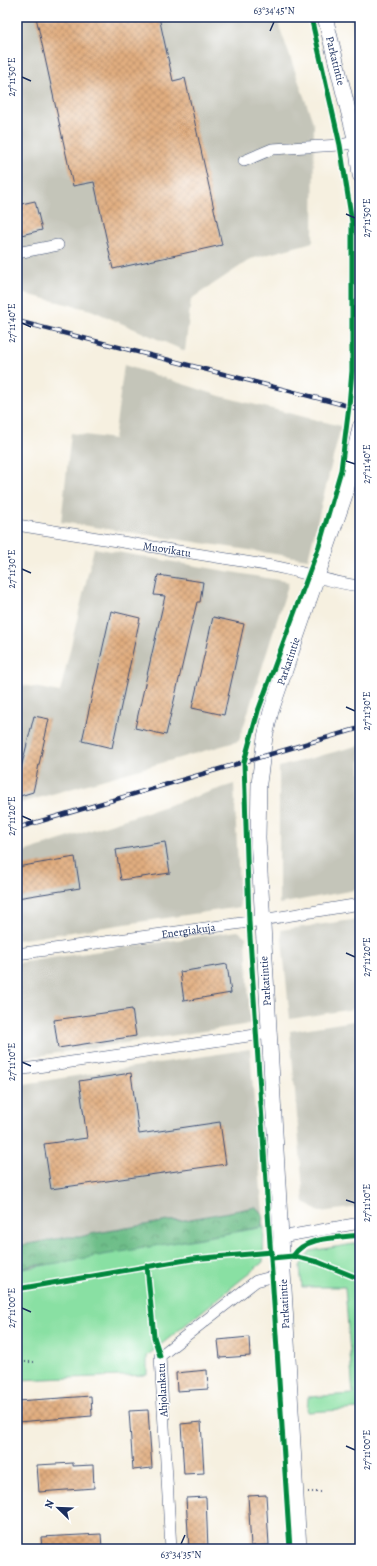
<svg xmlns="http://www.w3.org/2000/svg" width="377" height="1566" viewBox="0 0 377 1566" font-family="Alegreya,serif">
	<style>
		.industrial { fill: #c4c5b9 }
		.forest { fill: url(#forest-crowns); stroke: #447674 }
		.park { fill: #89e0a3; stroke: #528880 }
		.building { fill: url(#building-cross-hatch) }
		.lines { fill: none; stroke-linecap: round; stroke-linejoin: round }
		.street-casing { stroke: #3c4c72; stroke-width: 12 }
		.secondary-casing { stroke: #3c4c72; stroke-width: 16 }
		.path { stroke: #3c4c72; stroke-width: 2; stroke-dasharray: 1 3; stroke-linecap: butt }
		.street { stroke: #fff; stroke-width: 11 }
		.secondary { stroke: #fff; stroke-width: 15 }
		.rail-casing { stroke: #1b2f5e; stroke-width: 4.5 }
		.rail { stroke: #fff; stroke-width: 3; stroke-dasharray: 9; stroke-linecap: butt }
		.cycleway-casing { stroke: #fff; stroke-width: 8 }
		.cycleway { stroke: #00873e; stroke-width: 5 }
		.ticks { fill: none; stroke: #1b2f5e; stroke-width: 1.5 }
		.labels { text-anchor: middle; stroke-width: 3; stroke-linejoin: round; paint-order: stroke }
		.street-label { font-size: 11px; fill: #1b2f5e; stroke: #fff }
		.neatline { fill: none; stroke: #1b2f5e; stroke-width: 1.5 }
		.ticks-label { font-size: 10px; text-anchor: middle; fill: #1b2f5e }
	</style>
	<defs>
		<pattern id="forest-crowns" width="20" height="18" patternUnits="userSpaceOnUse"><rect width="20" height="18" fill="#6ebe89"/><path d="M2 6a3 3 0 1 1 6 0M12 15a3 3 0 1 1 6 0" fill="none" stroke="#5a9b73"/></pattern>
		<pattern id="building-cross-hatch" width="8" height="8" patternUnits="userSpaceOnUse"><rect width="8" height="8" fill="#e1ad7f"/><path d="M0 0l8 8M0 8l8-8" fill="none" stroke="#b68d6b"/></pattern>
	</defs>
	<rect width="100%" height="100%" fill="#fff"/>
	<filter id="ink" filterUnits="userSpaceOnUse"><feTurbulence type="fractalNoise" baseFrequency=".025" numOctaves="2"/><feDisplacementMap in="SourceGraphic" scale="8" xChannelSelector="R" yChannelSelector="G"/><feConvolveMatrix kernelMatrix="1 2 1 2 8 2 1 2 1" color-interpolation-filters="sRGB"/></filter>
	<filter id="wash" filterUnits="userSpaceOnUse"><feTurbulence type="fractalNoise" baseFrequency=".012" numOctaves="4" result="noise"/><feDisplacementMap in="SourceGraphic" scale="16" xChannelSelector="R" yChannelSelector="G"/><feGaussianBlur stdDeviation="0.9" result="paint"/><feColorMatrix in="noise" values="0 0 0 0 0 0 0 0 0 0 0 0 0 0 0 0 0 1.4 0 .05"/><feComposite in="paint" operator="in"/></filter>
	<g filter="url(#wash)">
		<rect width="100%" height="100%" fill="#f6f0e0"/>
		<g class="industrial">
			<polygon points="17,17 276,17 314,125 313,242 251,259 191,299 185,351 91,310 17,292"/>
			<polygon points="351,17 360,17 360,65"/>
			<polygon points="124,365 220,396 341,426 308,559 61,522 71,433 114,439"/>
			<polygon points="94,548 289,582 239,741 17,804 17,684 60,692"/>
			<polygon points="360,745 360,889 279,904 279,767"/>
			<polygon points="234,784 240,907 17,940 17,854"/>
			<polygon points="360,919 360,1008 290,1019 281,930"/>
			<polygon points="238,931 246,937 250,1024 17,1059 17,963"/>
			<polygon points="360,1020 360,1207 319,1212 304,1202 290,1031"/>
			<polygon points="250,1049 264,1227 17,1270 17,1085"/>
		</g>
		<polygon class="forest" points="256,1207 263,1215 262,1227 51,1265 35,1265 17,1270 17,1246 68,1237 80,1237 91,1234 168,1221 185,1220"/>
		<g class="park">
			<polygon points="264,1227 263,1262 147,1356 147,1375 17,1380 17,1270"/>
			<polygon points="360,1243 360,1409 307,1412 308,1397 353,1394 345,1287 302,1287 300,1266 310,1251"/>
		</g>
		<g id="blocks">
			<g class="building">
				<polygon points="36,17 159,17 173,81 185,78 222,245 113,269 94,182 73,186"/>
				<polygon points="35,201 42,230 17,236 17,205"/>
				<polygon points="158,575 203,582 200,602 197,602 166,735 135,728 165,596 154,595"/>
				<polygon points="111,611 140,618 112,748 82,741"/>
				<polygon points="213,617 244,624 224,715 192,708"/>
				<polygon points="34,716 49,719 33,792 17,797 17,784"/>
				<polygon points="165,842 170,873 121,880 116,850"/>
				<polygon points="75,857 80,888 17,898 17,867"/>
				<polygon points="227,964 231,993 184,1001 180,972"/>
				<polygon points="132,1009 136,1036 58,1048 54,1020"/>
				<polygon points="131,1073 139,1134 220,1122 226,1164 51,1189 44,1144 87,1138 79,1081"/>
				<polygon points="249,1337 250,1356 220,1358 218,1340"/>
				<polygon points="207,1370 208,1389 177,1391 176,1373"/>
				<polygon points="91,1396 92,1416 17,1422 17,1401"/>
				<polygon points="148,1410 152,1468 133,1470 129,1411"/>
				<polygon points="201,1422 204,1473 184,1474 181,1424"/>
				<polygon points="73,1463 73,1466 93,1465 94,1488 39,1492 37,1465"/>
				<polygon points="266,1495 269,1545 251,1546 248,1496"/>
				<polygon points="206,1497 208,1549 189,1549 186,1498"/>
				<polygon points="101,1534 102,1549 42,1549 41,1537"/>
			</g>
		</g>
	</g>
	<g filter="url(#ink)">
		<use href="#blocks" fill-opacity="0" stroke="#3c4c72" stroke-width="1"/>
		<g class="lines">
			<defs>
				<g id="street">
					<polyline points="244,161 272,149 340,145 356,142"/>
					<polyline points="17,253 58,245"/>
					<path id="s1" d="M17,525L272,566C302,571 330,583 360,586"/>
					<path id="s2" d="M17,954L249,922L360,904"/>
					<polyline points="17,1070 269,1033"/>
					<polyline points="281,1237 360,1223"/>
					<polyline points="171,1549 160,1356 256,1281 283,1274"/>
				</g>
				<g id="secondary">
					<path id="s3" d="M325,17L356,142L360,175"/>
					<path id="s4" d="M299,1549L258,838L259,783L265,737L271,711L346,492L360,427"/>
				</g>
			</defs>
			<use href="#street" class="street-casing"/>
			<use href="#secondary" class="secondary-casing"/>
			<g class="path">
				<polyline points="17,1362 36,1362"/>
				<polyline points="308,1492 321,1492"/>
			</g>
			<use href="#street" class="street"/>
			<use href="#secondary" class="secondary"/>
			<defs>
				<g id="rail">
					<polyline points="17,321 360,409"/>
					<polyline points="17,828 360,728"/>
				</g>
			</defs>
			<use href="#rail" class="rail-casing"/>
			<use href="#rail" class="rail"/>
			<defs>
				<g id="cycleway">
					<path d="M293,1256C305,1236 338,1238 360,1235"/>
					<polyline points="272,1258 293,1256 318,1262 360,1279"/>
					<polyline points="147,1266 154,1337 160,1356"/>
					<polyline points="17,1289 192,1259 272,1252"/>
					<polyline points="290,1549 249,922 244,762 258,711 319,546 341,470 349,406 352,371 352,222 340,145 311,17"/>
				</g>
			</defs>
			<use href="#cycleway" class="cycleway-casing"/>
			<use href="#cycleway" class="cycleway"/>
		</g>
	</g>
	<path class="ticks" d="M270,31L274,22M22,77L31,81M346,214L355,218M22,323L31,327M346,461L355,464M22,569L31,573M346,707L355,711M22,816L31,820M346,953L355,957M22,1062L31,1066M346,1200L355,1203M22,1308L31,1312M346,1446L355,1450M181,1544L185,1535"/>
	<g class="labels">
		<g class="street-label">
			<text dy="4" stroke="none"><textPath href="#s3" startOffset="45">Parkatintie</textPath></text>
			<text dy="4" stroke="none"><textPath href="#s1" startOffset="152">Muovikatu</textPath></text>
			<text dy="4" stroke="none"><textPath href="#s4" startOffset="893">Parkatintie</textPath></text>
			<text dy="4" stroke="none"><textPath href="#s2" startOffset="173">Energiakuja</textPath></text>
			<text transform="translate(265 981) rotate(-94)" y="4">Parkatintie</text>
			<text transform="translate(284 1304) rotate(-93)" y="4">Parkatintie</text>
			<text transform="translate(162 1390) rotate(-93)" y="4">Ahjolankatu</text>
		</g>
	</g>
	<rect width="377" height="1566" fill="none" stroke="#fff" stroke-width="44"/>
	<g transform="translate(58 1508) rotate(293)" stroke="#ffffff" stroke-width="3" paint-order="stroke">
	<path d="M0-3L7 15L0 10L-7 15Z" fill="#1b2f5e"/>
	<text y="-6" font-size="11" font-weight="bold" text-anchor="middle" fill="#1b2f5e">N</text>
	</g>
	<rect x="22" y="22" width="333" height="1522" class="neatline"/>
	<g class="ticks-label">
		<text x="274" y="14">63°34'45"N</text>
		<text transform="translate(11 77) rotate(-90)" y="4">27°11'50"E</text>
		<text transform="translate(366 218) rotate(-90)" y="4">27°11'50"E</text>
		<text transform="translate(11 323) rotate(-90)" y="4">27°11'40"E</text>
		<text transform="translate(366 464) rotate(-90)" y="4">27°11'40"E</text>
		<text transform="translate(11 569) rotate(-90)" y="4">27°11'30"E</text>
		<text transform="translate(366 711) rotate(-90)" y="4">27°11'30"E</text>
		<text transform="translate(11 816) rotate(-90)" y="4">27°11'20"E</text>
		<text transform="translate(366 957) rotate(-90)" y="4">27°11'20"E</text>
		<text transform="translate(11 1062) rotate(-90)" y="4">27°11'10"E</text>
		<text transform="translate(366 1203) rotate(-90)" y="4">27°11'10"E</text>
		<text transform="translate(11 1308) rotate(-90)" y="4">27°11'00"E</text>
		<text transform="translate(366 1450) rotate(-90)" y="4">27°11'00"E</text>
		<text x="181" y="1558">63°34'35"N</text>
	</g>
</svg>
